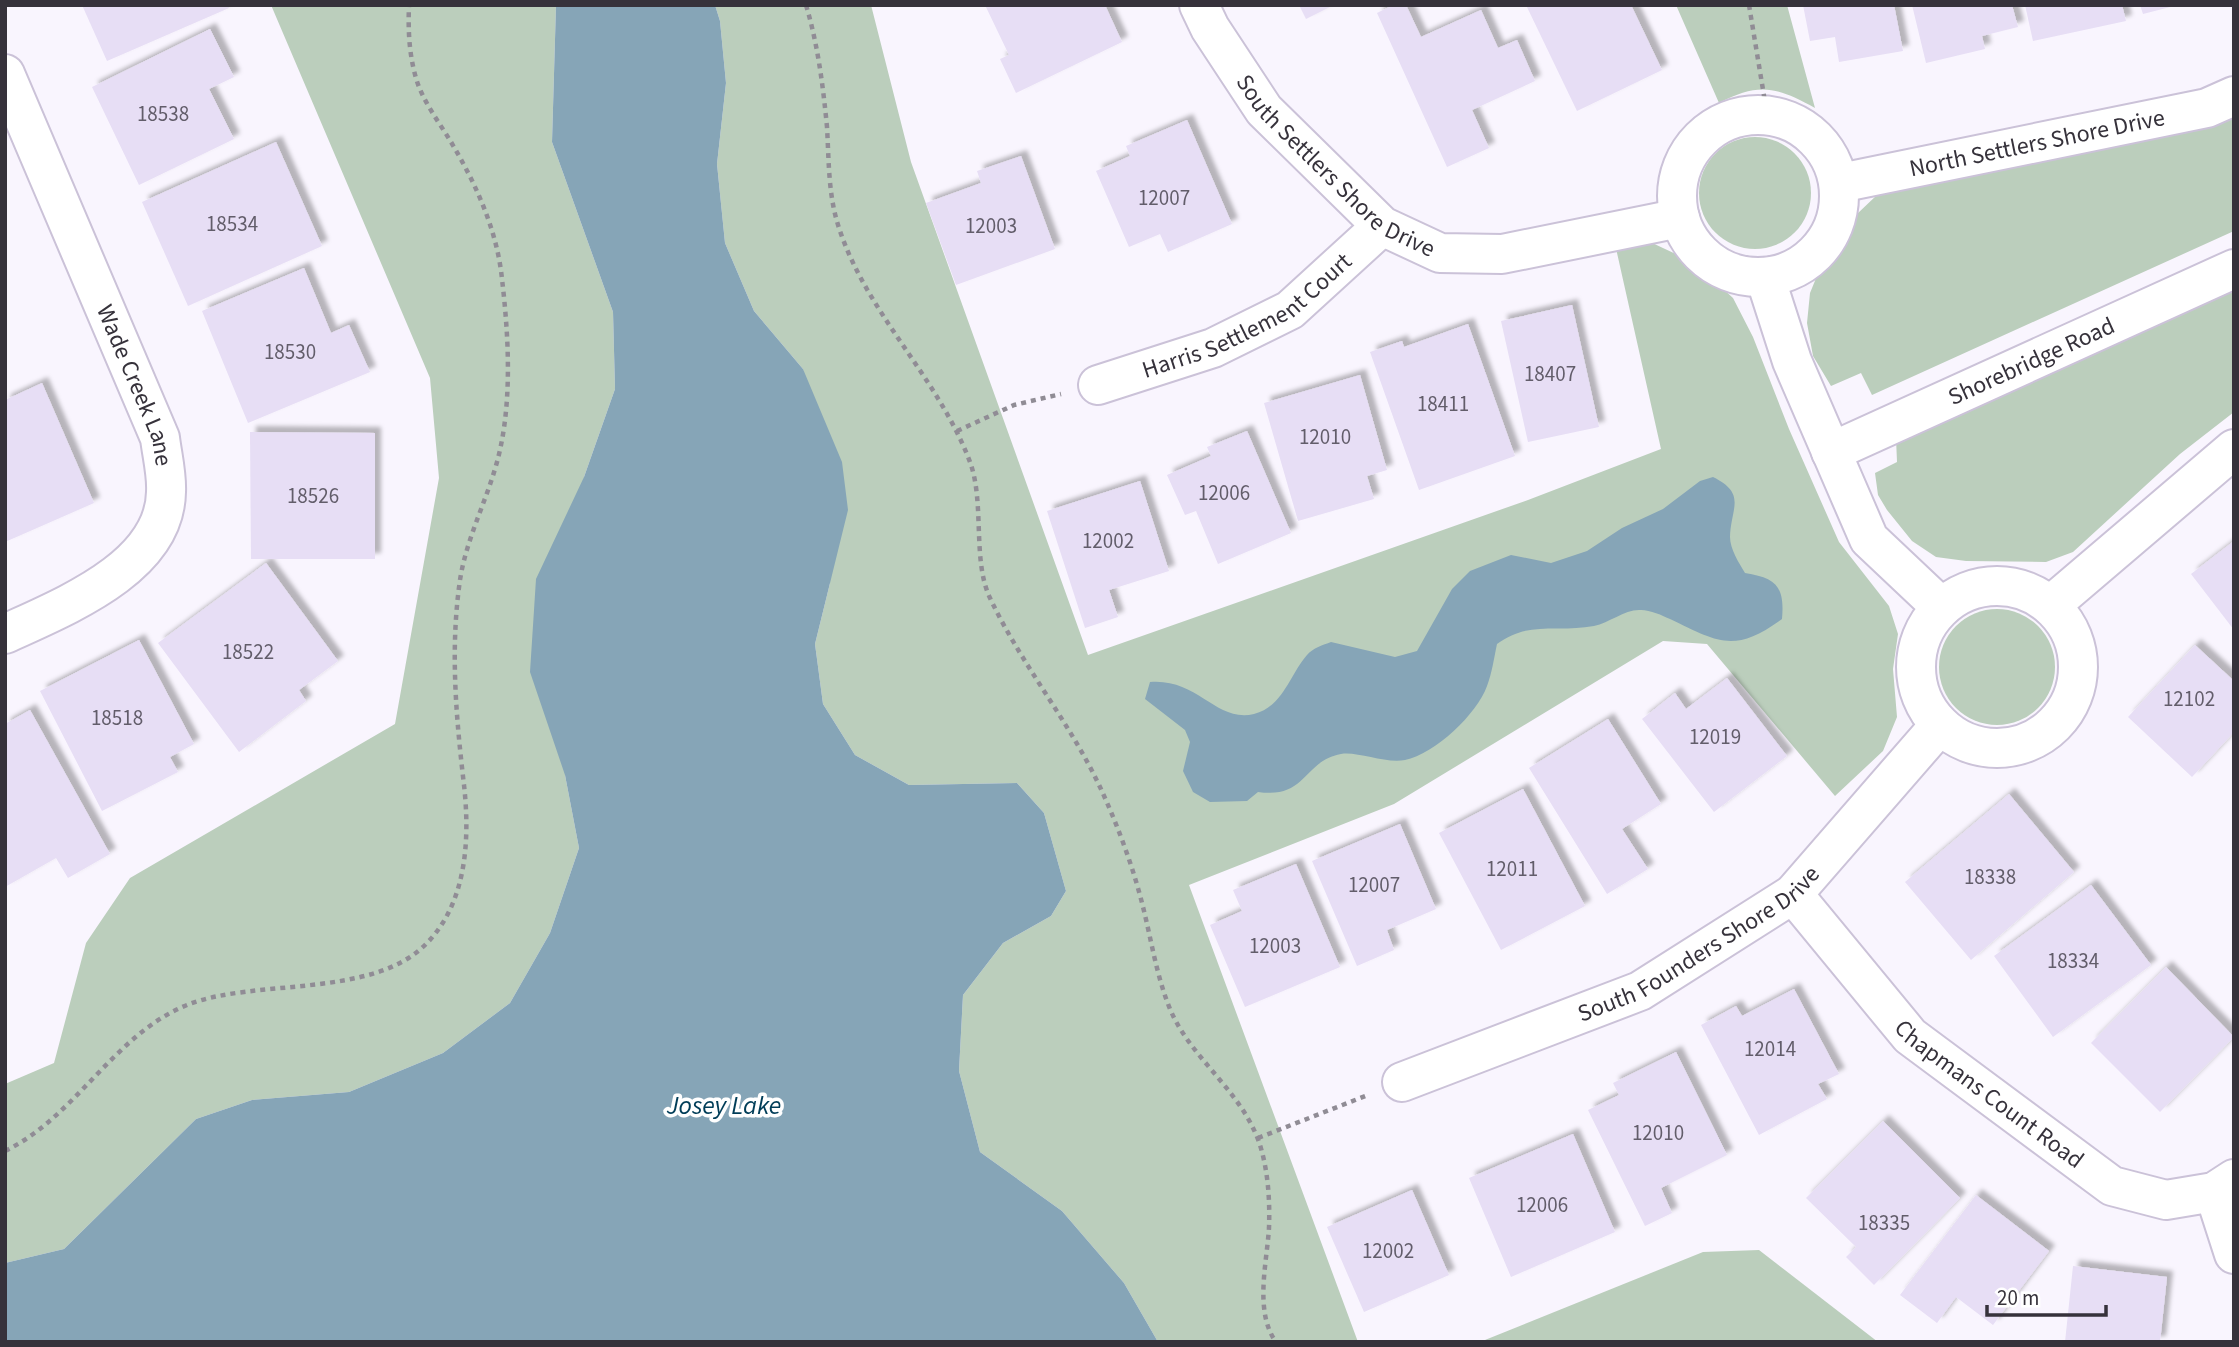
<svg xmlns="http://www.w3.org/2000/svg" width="2239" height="1347" viewBox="0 0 2239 1347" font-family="'Source Sans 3',sans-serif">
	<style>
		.green { fill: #bbcebc }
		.water { fill: #86a5b7 }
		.building { fill: #e7def5; filter: url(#shadow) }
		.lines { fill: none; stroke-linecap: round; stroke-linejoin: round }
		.minor-casing { stroke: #cbc2d8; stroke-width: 42 }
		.path { stroke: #908c95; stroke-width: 4.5; stroke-dasharray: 5 5; stroke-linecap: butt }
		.minor { stroke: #fff; stroke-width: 38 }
		.labels { text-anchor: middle; stroke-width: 7; stroke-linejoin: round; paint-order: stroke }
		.number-label { font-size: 21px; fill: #625d6a }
		.street-label { font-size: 24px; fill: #36323b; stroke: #fff }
		.water-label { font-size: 26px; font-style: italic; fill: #003d58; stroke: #fff }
	</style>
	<defs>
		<filter id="shadow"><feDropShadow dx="6" dy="-6" stdDeviation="2" flood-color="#0004"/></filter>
	</defs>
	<rect width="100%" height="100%" fill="#f9f5fe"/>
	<g class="green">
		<polygon points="271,5 556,5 552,142 613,312 615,389 584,477 565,775 579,848 550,933 510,1003 443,1053 349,1092 252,1100 196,1119 64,1249 5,1263 5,1084 54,1063 86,943 130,878 395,724 439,478 430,378"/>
		<polygon points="715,5 871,5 911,162 1088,655 1528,500 1661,449 1615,244 1648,241 1695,263 1733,298 1753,337 1789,429 1839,542 1889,606 1898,634 1893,669 1897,717 1883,751 1835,796 1707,644 1663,641 1394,804 1189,885 1358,1342 1158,1342 1124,1283 1062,1211 980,1152 959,1071 963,995 1003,943 1051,916 1066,891 1044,813 1017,783 909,785 855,755 823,704 815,644 830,583 803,369 754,311 725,243 717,164 726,83 720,21"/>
		<path d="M1676,5H1787L1815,108C1777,87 1759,82 1719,103Z"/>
		<polygon points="2234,112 2234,231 1872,395 1861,373 1831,386 1813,356 1807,323 1810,293 1819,271 1834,257 1857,214 1877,195"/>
		<circle cx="1755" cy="193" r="56"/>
		<polygon points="2234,287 2234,412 2180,454 2073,552 2046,562 1966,561 1936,557 1912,541 1887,510 1878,495 1875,473 1897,462 1896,438"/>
		<circle cx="1997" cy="667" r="58"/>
		<polygon points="1759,1250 1878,1342 1480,1342 1703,1252"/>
	</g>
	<g class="water">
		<polygon points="556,5 715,5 720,21 726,83 717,164 725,243 754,311 803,369 842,462 848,510 815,644 823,704 855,755 909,785 1017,783 1044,813 1066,891 1051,916 1003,943 963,995 959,1071 980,1152 1062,1211 1124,1283 1158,1342 5,1342 5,1263 64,1249 196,1119 252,1100 349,1092 443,1053 510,1003 550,933 579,848 565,775 530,672 536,579 584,477 615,389 613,312 552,142"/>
		<path d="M1713,477C1747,494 1731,507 1730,537C1730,549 1739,563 1745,573C1775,578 1785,585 1782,619C1734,654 1718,642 1670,619C1662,615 1648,609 1639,610C1624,610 1609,623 1594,626C1557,633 1529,620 1497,644C1494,658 1492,673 1487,686C1477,714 1435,754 1405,760C1386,764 1357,751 1341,754C1303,761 1307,799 1258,792L1247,801L1210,802L1193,792L1183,771L1190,742L1185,730L1145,699L1150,682C1198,678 1216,723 1254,714C1283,707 1290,674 1307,655C1313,648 1323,645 1331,642L1395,657L1417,651L1452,589L1470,571L1511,555L1551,563L1587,551L1622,528L1663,509L1700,481Z"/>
	</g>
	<g class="building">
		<polygon points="82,5 228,5 229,8 107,61"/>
		<polygon points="985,5 1105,5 1122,42 1016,93 1000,59 1009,55"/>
		<polygon points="1299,5 1334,5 1306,19"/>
		<polygon points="1393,5 1406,5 1421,37 1481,10 1498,48 1517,40 1535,81 1472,110 1489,148 1447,167 1377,13"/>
		<polygon points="1526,5 1631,5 1662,70 1577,111"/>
		<polygon points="1803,5 1894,5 1903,51 1839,62 1835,37 1810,41"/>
		<polygon points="1912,5 2012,5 2018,27 1982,36 1985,49 1926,63"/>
		<polygon points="2025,5 2122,5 2126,21 2033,41"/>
		<polygon points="2140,5 2174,5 2174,6 2143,14"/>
		<polygon points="210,29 234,77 209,89 234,139 139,185 92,87"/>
		<polygon points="1187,120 1232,224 1168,252 1160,234 1129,247 1096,171 1130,156 1126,146"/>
		<polygon points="276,142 322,246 188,306 142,202"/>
		<polygon points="1021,156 1055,249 956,285 926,203 981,183 977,171"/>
		<polygon points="304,268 331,333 349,325 370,372 248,423 202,311"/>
		<polygon points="1572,305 1599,427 1528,442 1501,321"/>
		<polygon points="1468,324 1515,456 1419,490 1370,352 1402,341 1404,347"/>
		<polygon points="1360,375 1387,470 1367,476 1374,499 1298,521 1264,403"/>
		<polygon points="42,383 94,503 5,542 5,400"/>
		<polygon points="1247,431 1291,533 1218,564 1196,511 1185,515 1167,475 1211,456 1207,447"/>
		<polygon points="250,432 375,433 375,559 251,559"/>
		<polygon points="1140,481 1169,571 1109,590 1118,617 1085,628 1047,511"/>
		<polygon points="2234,541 2234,630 2191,574"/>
		<polygon points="266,563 338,661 299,690 306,701 239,752 158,643"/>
		<polygon points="139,640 194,744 170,757 178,772 102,811 40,691"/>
		<polygon points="2195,645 2234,681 2234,732 2192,777 2128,717"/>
		<polygon points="1727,678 1787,756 1714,812 1642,719 1675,693 1686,709"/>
		<polygon points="30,710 110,854 68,878 56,858 5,887 5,724"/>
		<polygon points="1608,719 1661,804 1622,829 1648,869 1607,894 1529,768"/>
		<polygon points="1523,789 1585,906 1501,950 1439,833"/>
		<polygon points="2009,794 2074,872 1971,960 1905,882"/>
		<polygon points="1400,824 1436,909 1387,930 1394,950 1357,966 1312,861"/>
		<polygon points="1296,864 1340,967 1245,1007 1210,925 1242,911 1233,890"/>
		<polygon points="2091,885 2151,965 2053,1037 1994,956"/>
		<polygon points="2166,967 2234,1037 2160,1112 2091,1043"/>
		<polygon points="1794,989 1839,1074 1818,1084 1827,1099 1759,1135 1701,1025 1736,1006 1742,1016"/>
		<polygon points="1676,1052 1727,1155 1661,1188 1672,1213 1645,1226 1588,1110 1619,1095 1613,1083"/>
		<polygon points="1883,1121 1960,1198 1874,1285 1846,1257 1856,1247 1806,1198"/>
		<polygon points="1573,1134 1615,1232 1511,1277 1469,1178"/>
		<polygon points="1412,1190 1449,1275 1364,1312 1327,1227"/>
		<polygon points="1976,1195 2049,1251 1993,1325 1956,1297 1937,1323 1900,1295"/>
		<polygon points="2073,1266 2167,1277 2160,1342 2065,1342"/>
	</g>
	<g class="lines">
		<defs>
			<g id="minor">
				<path id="s1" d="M1199,5L1210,28L1264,110L1382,226L1440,253L1502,254L1680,218"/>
				<path id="s2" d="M5,74L160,438C162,455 167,474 166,492C165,568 63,607 5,634"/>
				<circle cx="1758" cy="196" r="81"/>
				<path id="s3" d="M1840,183L2207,108L2234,96"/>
				<polyline points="1765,277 1792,361 1869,539 1941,607"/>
				<path id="s4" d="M1098,385L1213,348L1290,310L1382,226"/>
				<path id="s5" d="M1831,452L2234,269"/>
				<circle cx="1997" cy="667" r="81"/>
				<polyline points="2051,605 2234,449"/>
				<path id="s6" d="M1793,894L1910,1036L2112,1186L2166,1200L2214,1192L2234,1179"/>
				<path id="s7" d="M1402,1082L1640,991L1793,894L1940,725"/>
				<polyline points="2214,1192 2234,1254"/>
			</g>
		</defs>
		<use href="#minor" class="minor-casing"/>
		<g class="path">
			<path d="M806,5C818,45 823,86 827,127C829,161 828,195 839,228C867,314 938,377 970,462C985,503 972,560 990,598C1021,664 1069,721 1100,787C1118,826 1134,869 1144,911C1152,944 1157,977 1170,1009C1191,1059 1240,1089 1259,1142C1268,1169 1270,1199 1269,1228C1267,1262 1254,1312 1276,1342"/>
			<polyline points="1749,5 1767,114"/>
			<polyline points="957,431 1014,405 1061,394"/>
			<polyline points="1258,1138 1368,1095"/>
			<path d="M5,1151C77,1116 113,1035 187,1005C254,978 372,999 426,944C467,903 470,839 464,785C456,717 450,649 460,580C466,541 484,506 495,469C513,410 509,339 502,279C497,230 476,184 451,142C439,122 422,100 416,78C409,54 408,30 409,5"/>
		</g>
		<use href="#minor" class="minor"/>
	</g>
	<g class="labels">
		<g class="number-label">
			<text x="163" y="121">18538</text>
			<text x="1164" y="205">12007</text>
			<text x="232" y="231">18534</text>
			<text x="991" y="233">12003</text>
			<text x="290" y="359">18530</text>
			<text x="1550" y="381">18407</text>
			<text x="1443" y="411">18411</text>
			<text x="1325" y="444">12010</text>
			<text x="1224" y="500">12006</text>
			<text x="313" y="503">18526</text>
			<text x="1108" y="548">12002</text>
			<text x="248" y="659">18522</text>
			<text x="2189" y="706">12102</text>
			<text x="117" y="725">18518</text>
			<text x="1715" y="744">12019</text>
			<text x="1512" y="876">12011</text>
			<text x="1990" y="884">18338</text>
			<text x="1374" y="892">12007</text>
			<text x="1275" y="953">12003</text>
			<text x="2073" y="968">18334</text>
			<text x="1770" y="1056">12014</text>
			<text x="1658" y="1140">12010</text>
			<text x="1542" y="1212">12006</text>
			<text x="1884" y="1230">18335</text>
			<text x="1388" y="1258">12002</text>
		</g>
		<g class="street-label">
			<text dy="8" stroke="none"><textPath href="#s3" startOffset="201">North Settlers Shore Drive</textPath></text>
			<text dy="8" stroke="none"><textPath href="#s1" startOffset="215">South Settlers Shore Drive</textPath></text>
			<text dy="8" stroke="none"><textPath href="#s4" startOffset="166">Harris Settlement Court</textPath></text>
			<text dy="8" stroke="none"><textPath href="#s5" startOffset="220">Shorebridge Road</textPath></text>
			<text dy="8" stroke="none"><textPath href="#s2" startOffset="338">Wade Creek Lane</textPath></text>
			<text dy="8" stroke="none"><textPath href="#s7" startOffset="329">South Founders Shore Drive</textPath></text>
			<text dy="8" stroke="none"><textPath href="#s6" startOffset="282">Chapmans Count Road</textPath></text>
		</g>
		<g class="water-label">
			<text x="724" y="1114">Josey Lake</text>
		</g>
	</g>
	<rect width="2239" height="1347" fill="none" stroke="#36323b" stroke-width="14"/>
	<path d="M1987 1305v10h119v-10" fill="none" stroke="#36323b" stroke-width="3.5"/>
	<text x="1997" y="1305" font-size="21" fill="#36323b" stroke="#ffffff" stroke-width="5" paint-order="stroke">20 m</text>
</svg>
